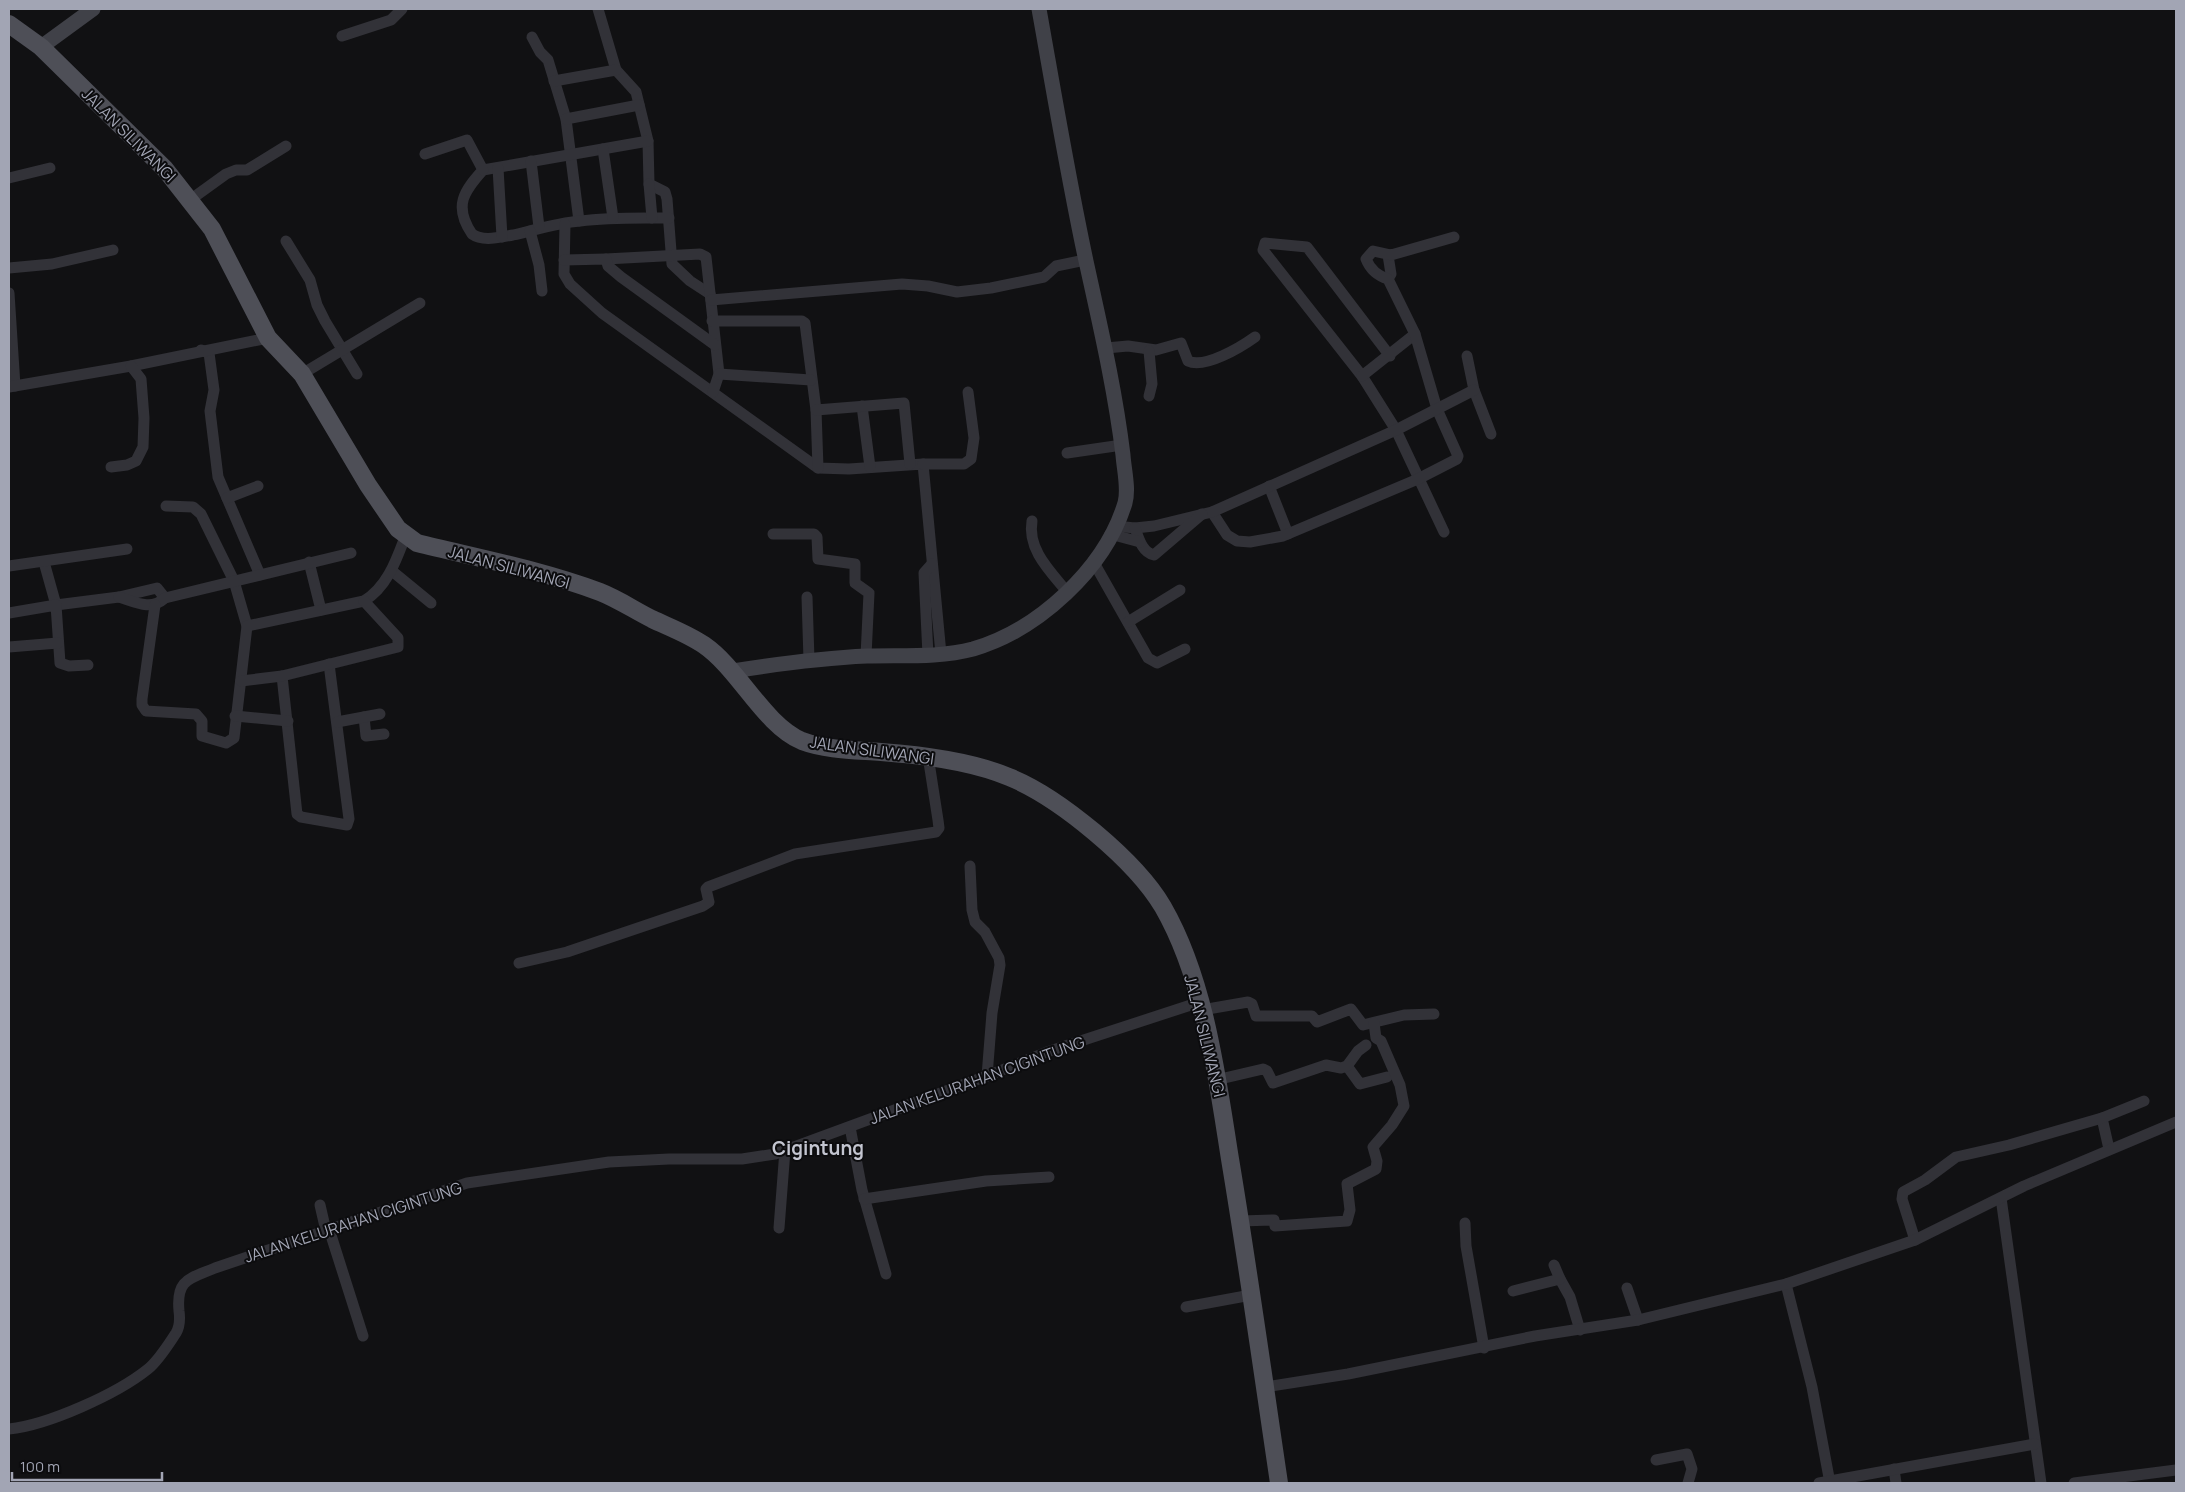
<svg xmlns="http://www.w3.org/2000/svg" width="2185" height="1492" viewBox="0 0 2185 1492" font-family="Manrope,sans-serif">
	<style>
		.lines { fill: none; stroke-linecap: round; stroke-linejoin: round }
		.street { stroke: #323238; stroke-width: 11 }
		.secondary { stroke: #404148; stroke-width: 15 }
		.primary { stroke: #4e4f57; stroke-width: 18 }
		.labels { text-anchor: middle; stroke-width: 4; stroke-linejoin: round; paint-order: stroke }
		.street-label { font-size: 16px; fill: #a2a5b4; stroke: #0c0c0e }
		.quarter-label { font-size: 19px; font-weight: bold; fill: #c3c5d0; stroke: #0c0c0e }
	</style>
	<rect width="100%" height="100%" fill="#111113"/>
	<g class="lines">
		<g class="street">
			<polyline points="598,9 616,70 636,92 648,141 649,184 665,192 667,199 672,264 690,281 710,294"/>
			<polyline points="342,36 391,20 402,9"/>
			<polyline points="532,37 540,52 548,60 566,119 579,221"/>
			<polyline points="554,81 616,70"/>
			<polyline points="566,119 639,105"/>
			<path d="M648,141L483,170C464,191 453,206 472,234C483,242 500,237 513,235C535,230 557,223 580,221C610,217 639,218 669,218"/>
			<polyline points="603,149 613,218"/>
			<polyline points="425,154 467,140 483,170"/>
			<polyline points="531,161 539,227"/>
			<polyline points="498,168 502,237"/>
			<polyline points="9,178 50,168"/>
			<polyline points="649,184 652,218"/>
			<polyline points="190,200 226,174 236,170 247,170 286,146"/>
			<polyline points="565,224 564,274 570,284 602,313 818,468 849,469 923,464 941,654"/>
			<polyline points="530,231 539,265 542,291"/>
			<polyline points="286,241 310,280 317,305 325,321 357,374"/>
			<polyline points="1388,255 1391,274 1388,279"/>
			<polyline points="606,259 700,254 706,257 719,374 713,392"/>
			<polyline points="564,260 606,259 608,266 621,277 715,345"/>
			<polyline points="9,268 52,264 113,250"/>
			<polyline points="9,293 15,386"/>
			<polyline points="711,300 902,284 928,286 957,292 991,288 1044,277 1056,266 1085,260"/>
			<polyline points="712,321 802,321 805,323 816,410 818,468"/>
			<path d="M1106,348L1128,346L1156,350L1181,343L1188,361C1205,369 1241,347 1255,337"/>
			<polyline points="201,350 209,353 214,390 210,411 218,477 260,575"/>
			<polyline points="1390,356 1307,247 1265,243 1263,250 1362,376 1396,430 1444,532"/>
			<polyline points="1467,356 1474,390 1491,434"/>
			<polyline points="302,374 420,303"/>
			<polyline points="719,374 811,380"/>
			<polyline points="1362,376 1415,334"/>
			<polyline points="9,387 131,366 268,338"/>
			<polyline points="1149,396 1152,384 1149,351"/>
			<polyline points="862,406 870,467"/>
			<polyline points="816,410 904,403 910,464"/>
			<polyline points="1067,453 1122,445"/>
			<polyline points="923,464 964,464 971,459 974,438 968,392"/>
			<polyline points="111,467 127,465 136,461 143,447 144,418 141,379 131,366"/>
			<polyline points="1269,486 1288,534"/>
			<polyline points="227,498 258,486"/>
			<polyline points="166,506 193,507 201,514 234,581 247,626"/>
			<path d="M1212,512L1227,535L1237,541L1250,542L1283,536L1418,479L1457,459L1458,456L1437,409L1415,334L1388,279C1378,276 1370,269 1366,259L1373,251L1391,255L1454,237"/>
			<path d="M1032,521C1027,550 1051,572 1068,593"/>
			<polyline points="1115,526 1135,528 1154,526 1212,512 1396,430 1474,390"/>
			<path d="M1135,528C1139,539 1142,552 1154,555L1202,514"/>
			<polyline points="773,534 814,534 817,537 818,559 855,564 855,583 869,593 866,656"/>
			<polyline points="1110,534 1140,542"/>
			<polyline points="1093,561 1148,658 1157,663 1185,649"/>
			<polyline points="44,562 56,605 119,597 157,588 165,598"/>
			<polyline points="309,562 321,610"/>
			<polyline points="9,566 127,549"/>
			<polyline points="392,571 431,603"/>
			<path d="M119,597C135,602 151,611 165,598L351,553"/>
			<polyline points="807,597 809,660"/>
			<path d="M155,605L142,699V705L146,711L196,714L202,721V736L226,743L234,738L247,626L364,601C387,587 396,561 405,537"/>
			<polyline points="9,613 56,605 60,663 69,666 88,665"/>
			<polyline points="1128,622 1180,590"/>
			<polyline points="9,647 58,643"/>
			<polyline points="928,655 924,573 932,564"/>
			<polyline points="282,676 297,814 301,817 347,825 349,819 329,664"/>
			<polyline points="241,681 282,676 398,647 398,638 364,601"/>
			<polyline points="235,716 288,721"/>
			<polyline points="364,717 366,736 384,734"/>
			<polyline points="337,722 380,714"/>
			<polyline points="970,866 972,910 975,922 985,932 999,958 1000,965 992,1013 987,1076"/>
			<polyline points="519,963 567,952 703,906 709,902 706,889 708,887 795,854 936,832 939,828 938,820 928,756"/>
			<polyline points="1202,1010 1248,1002 1252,1004 1256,1016 1312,1016 1317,1022 1351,1009 1363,1025 1404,1015 1434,1014"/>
			<polyline points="1347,1066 1360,1084 1387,1077"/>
			<polyline points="1216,1080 1263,1069 1267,1071 1273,1083 1326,1065 1341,1068 1347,1066 1358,1051 1366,1045"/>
			<polyline points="2102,1118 2109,1149"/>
			<polyline points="850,1127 862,1190 886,1274"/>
			<polyline points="2001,1198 2041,1483"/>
			<polyline points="864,1199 986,1181 1049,1177"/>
			<polyline points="320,1205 326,1231"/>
			<polyline points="1241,1221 1274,1220 1275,1226 1347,1221 1350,1210 1347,1184 1376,1169 1377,1161 1373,1147 1392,1125 1404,1106 1400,1085 1381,1041 1376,1038 1374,1023"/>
			<polyline points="1465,1223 1466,1246 1484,1348"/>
			<polyline points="779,1228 785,1150"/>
			<polyline points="329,1229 363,1336"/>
			<polyline points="1915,1240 1902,1199 1903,1192 1925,1180 1956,1157 2009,1145 2102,1118 2144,1101"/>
			<polyline points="1560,1279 1570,1297 1580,1330"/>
			<polyline points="1786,1284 1812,1387 1830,1483"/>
			<polyline points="1627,1288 1638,1320"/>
			<polyline points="1513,1291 1560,1279 1554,1265"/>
			<polyline points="1186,1307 1251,1295"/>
			<polyline points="1265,1387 1348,1374 1535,1336 1638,1320 1786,1284 1915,1240 2024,1186 2176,1122"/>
			<path d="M9,1429C48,1425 117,1394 148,1369C159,1360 168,1345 176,1333C180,1326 180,1318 179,1311C176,1279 189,1279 215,1268L467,1183L609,1162L669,1159H742L775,1154L987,1076L1047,1052L1200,1002"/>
			<polyline points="1656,1460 1687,1454 1692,1469 1688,1483"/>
			<polyline points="1894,1469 1896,1483"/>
			<polyline points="1819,1483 2035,1444"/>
			<polyline points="2074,1483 2176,1470"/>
		</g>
		<g class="secondary">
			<polyline points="41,47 93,9"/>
			<path d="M733,671C777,664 822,658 867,656C902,655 939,658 973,649C1038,630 1105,569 1125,503C1129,489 1124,470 1123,455C1115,389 1100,325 1086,261C1068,177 1054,93 1039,9"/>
		</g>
		<path class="primary" d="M9,24L41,47L165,169L212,229L268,338L302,374L368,485L398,529L417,543C478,558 541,570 600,592C618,599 634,610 652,619C669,627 688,634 704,645C739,669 764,725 802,741C826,750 855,750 881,752C922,755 971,761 1009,777C1059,797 1136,861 1163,907C1205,980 1217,1077 1230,1159C1248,1267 1263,1375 1279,1483"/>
	</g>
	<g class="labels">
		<g class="street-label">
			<text transform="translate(129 135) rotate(45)" y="6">JALAN SILIWANGI</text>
			<text transform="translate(509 567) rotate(15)" y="6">JALAN SILIWANGI</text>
			<text transform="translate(872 750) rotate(8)" y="6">JALAN SILIWANGI</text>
			<text transform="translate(1205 1036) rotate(76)" y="6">JALAN SILIWANGI</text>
			<text transform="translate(977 1080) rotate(-20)" y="6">JALAN KELURAHAN CIGINTUNG</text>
			<text transform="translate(353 1222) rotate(-18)" y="6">JALAN KELURAHAN CIGINTUNG</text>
		</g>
		<g class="quarter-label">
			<text x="818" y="1155">Cigintung</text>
		</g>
	</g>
	<rect width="2185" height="1492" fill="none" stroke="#a2a5b4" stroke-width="20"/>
	<path d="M12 1472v8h150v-8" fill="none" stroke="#a2a5b4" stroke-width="2.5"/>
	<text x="20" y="1472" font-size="15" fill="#a2a5b4" stroke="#0c0c0e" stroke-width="4" paint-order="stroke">100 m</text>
</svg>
